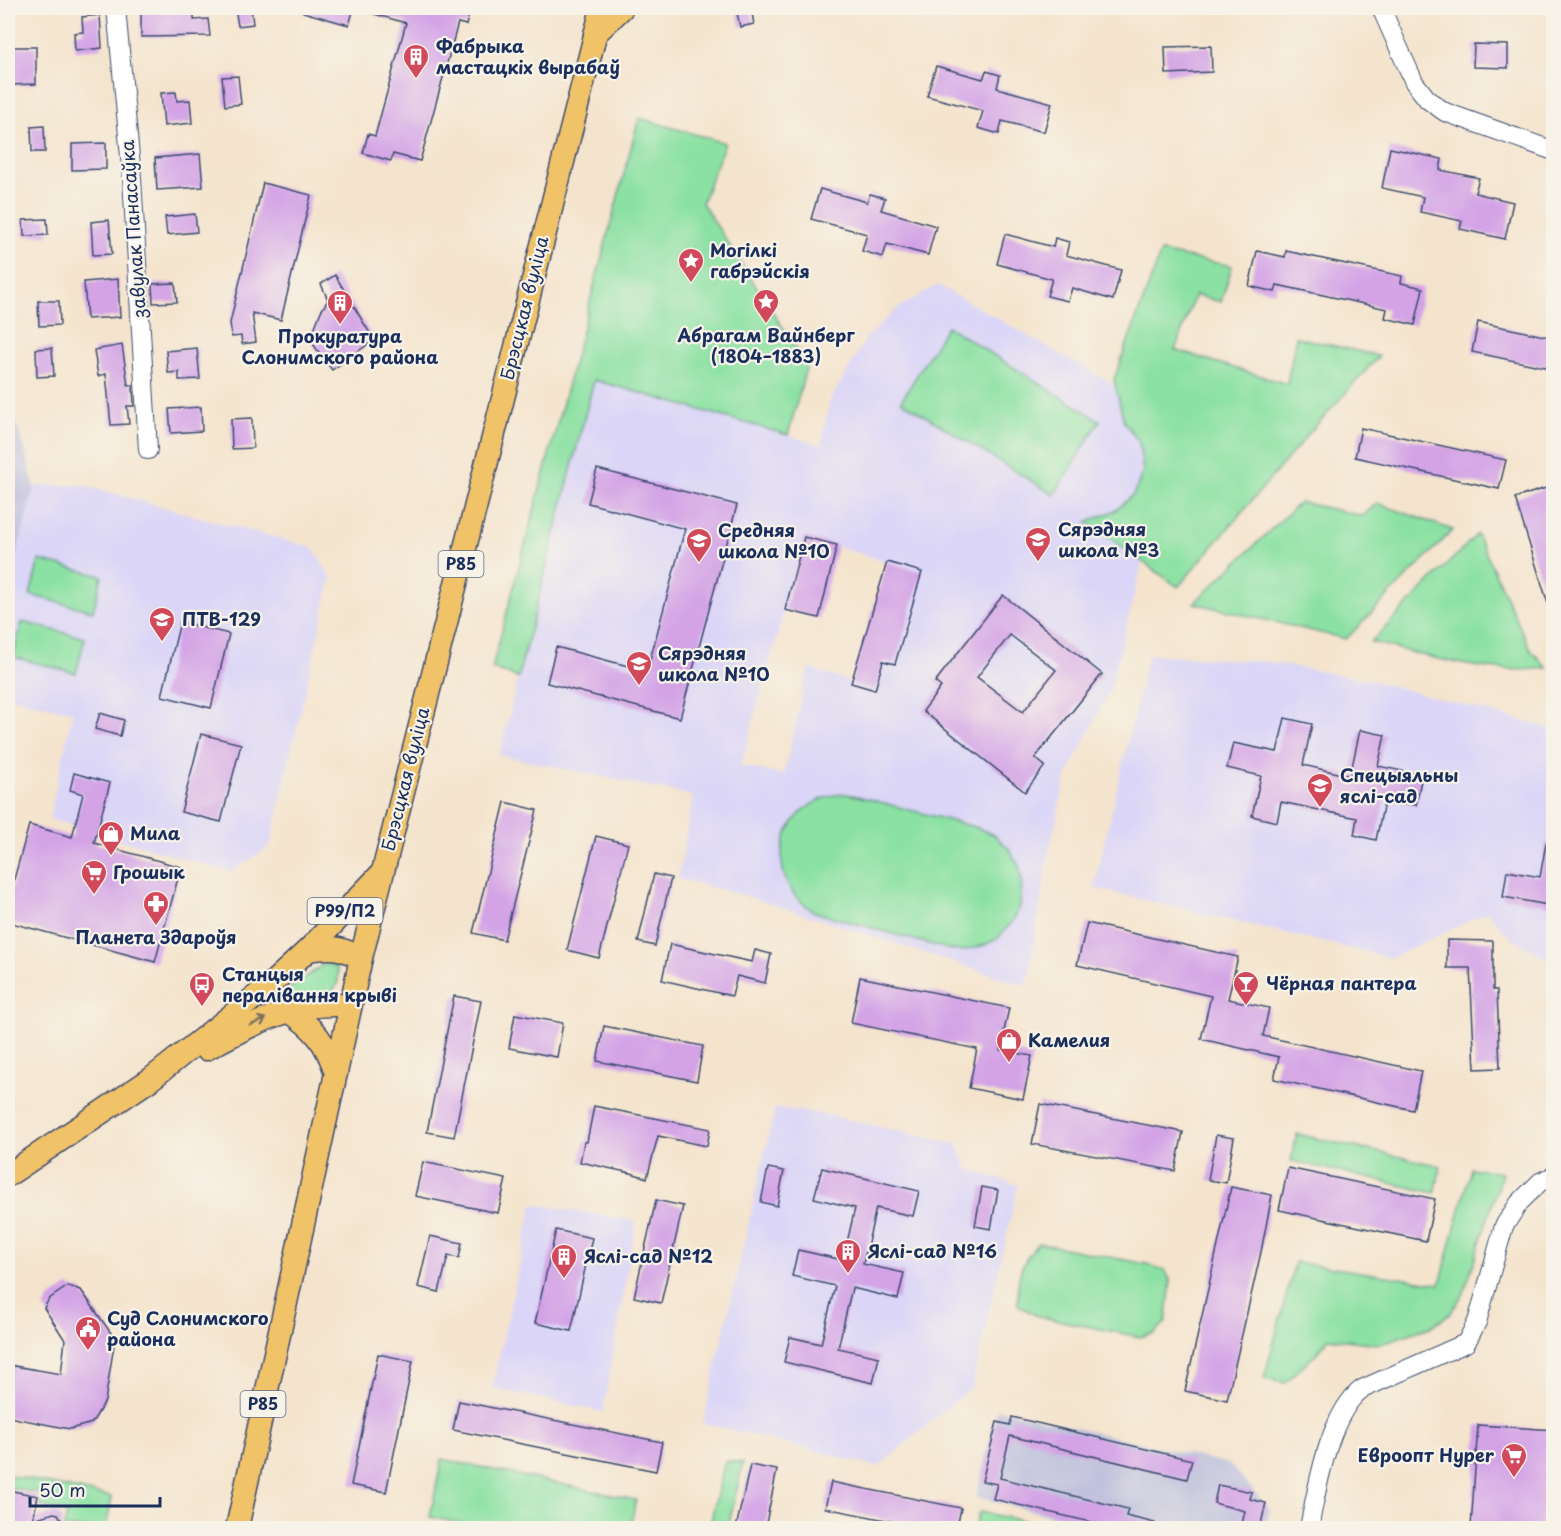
<svg xmlns="http://www.w3.org/2000/svg" width="1561" height="1536" viewBox="0 0 1561 1536" font-family="'Playpen Sans',sans-serif">
	<style>
		.built { fill: #dbd6f7; fill-rule: evenodd }
		.industrial { fill: #c1c2dd }
		.green { fill: #8be1a3; stroke: #538880; stroke-width: 1.5 }
		.building { fill: #d3a3e6; fill-rule: evenodd }
		.lines { fill: none; stroke-linecap: round; stroke-linejoin: round }
		.minor-casing { stroke: #3c4a6f; stroke-width: 20 }
		.major-casing { stroke: #3c4a6f; stroke-width: 25 }
		.minor { stroke: #fff; stroke-width: 18 }
		.major { stroke: #f1c369; stroke-width: 22 }
		.oneway { stroke: #7b7263 }
		.labels { text-anchor: middle; stroke-width: 4.5; stroke-linejoin: round; paint-order: stroke }
		.shield { fill: #f7f3e8; stroke: #5d6a87; stroke-width: 1.5 }
		.shield-label { font-size: 16px; font-weight: bold; fill: #1b2f5e }
		.poi-label { font-size: 18px; font-weight: bold; fill: #1b2f5e; stroke: #f7f3e8; text-anchor: start }
		.street-label { font-size: 18px; fill: #1b2f5e; stroke: #f7f3e8 }
	</style>
	<rect width="100%" height="100%" fill="#f7f3e8"/>
	<filter id="ink" filterUnits="userSpaceOnUse"><feTurbulence type="fractalNoise" baseFrequency=".0167" numOctaves="2"/><feDisplacementMap in="SourceGraphic" scale="12" xChannelSelector="R" yChannelSelector="G"/><feConvolveMatrix kernelMatrix="1 2 1 2 8 2 1 2 1" color-interpolation-filters="sRGB"/></filter>
	<filter id="wash" filterUnits="userSpaceOnUse"><feTurbulence type="fractalNoise" baseFrequency=".008" numOctaves="4" result="noise"/><feDisplacementMap in="SourceGraphic" scale="24" xChannelSelector="R" yChannelSelector="G"/><feGaussianBlur stdDeviation="1.35" result="paint"/><feColorMatrix in="noise" values="0 0 0 0 0 0 0 0 0 0 0 0 0 0 0 0 0 1.4 0 .05"/><feComposite in="paint" operator="in"/></filter>
	<g filter="url(#wash)">
		<rect width="100%" height="100%" fill="#f4e4cd"/>
		<g class="built">
			<path d="M938,285L1131,394L1167,464L1110,691L1066,777L1049,851L1027,986L746,896L678,879L693,796L499,755L594,380L821,445L830,401L866,339L896,309ZM804,537L922,572L895,664L883,661L875,690L808,668L784,775L741,766Z"/>
			<polygon points="82,485 313,548 331,578 270,846 231,872 49,819 73,712 8,697 8,590 34,486"/>
			<polygon points="1148,654 1269,662 1369,680 1553,729 1553,962 1511,938 1487,912 1391,958 1094,888"/>
			<polygon points="775,1108 821,1114 957,1144 968,1169 1018,1185 972,1387 878,1467 703,1423"/>
			<polygon points="533,1204 636,1221 603,1412 492,1388"/>
		</g>
		<g class="industrial">
			<polygon points="8,410 12,412 25,450 34,486 8,590"/>
			<polygon points="997,1409 1229,1464 1270,1509 1265,1528 1100,1528 976,1497"/>
		</g>
		<g class="green">
			<polygon points="639,118 725,143 702,203 807,365 788,435 594,380 518,678 492,668"/>
			<polygon points="1161,252 1232,266 1221,302 1195,295 1175,350 1287,384 1296,337 1379,356 1312,430 1178,587 1087,522 1116,510 1134,494 1143,471 1139,442 1124,422 1114,379"/>
			<polygon points="947,326 1100,421 1054,495 901,401"/>
			<polygon points="1300,502 1363,516 1377,503 1453,530 1346,639 1194,603"/>
			<path d="M1477,534L1530,649L1547,668C1488,676 1428,656 1371,642Z"/>
			<polygon points="39,560 102,576 93,611 30,595"/>
			<polygon points="22,622 85,638 76,673 13,657"/>
			<path d="M846,794L857,796L978,828L994,835L1009,849L1019,866L1022,882L1020,907L1013,921L998,938L985,945L962,951L947,949L815,912C757,879 780,797 846,794Z"/>
			<path d="M328,963L337,968C346,1006 299,998 274,1000L321,966Z"/>
			<polygon points="1297,1134 1441,1166 1435,1193 1291,1161"/>
			<polygon points="1471,1168 1502,1173 1464,1293 1450,1314 1430,1327 1379,1344 1329,1338 1316,1354 1285,1383 1264,1379 1295,1262 1440,1284"/>
			<path d="M1038,1243L1146,1264L1165,1270L1171,1282L1166,1322L1155,1333L1140,1337L1037,1316L1018,1305C1017,1277 1019,1265 1038,1243Z"/>
			<polygon points="442,1459 636,1500 630,1528 483,1528 430,1517"/>
			<polygon points="725,1461 743,1463 728,1528 709,1528"/>
			<polygon points="8,1475 112,1497 106,1528 64,1528 67,1513 40,1506 42,1494 8,1487"/>
			<polygon points="979,1512 1063,1528 975,1528"/>
		</g>
		<g id="blocks">
			<g class="building">
				<polygon points="235,8 251,8 253,24 238,26"/>
				<polygon points="303,8 354,8 349,25 303,12"/>
				<polygon points="368,8 471,8 466,25 458,23 420,161 393,154 391,161 363,153 368,134 375,136 406,23 367,12"/>
				<polygon points="736,8 751,8 754,24 740,27"/>
				<polygon points="141,11 194,11 194,20 208,19 210,36 141,37"/>
				<polygon points="100,15 102,48 75,51 74,33 83,32 82,17"/>
				<polygon points="1474,44 1508,45 1508,68 1473,67"/>
				<polygon points="1211,46 1212,72 1166,74 1165,47"/>
				<polygon points="10,47 36,47 36,84 11,85"/>
				<polygon points="936,66 983,79 986,71 1000,75 997,88 1052,103 1044,132 1002,121 999,134 978,128 983,111 927,96"/>
				<polygon points="238,76 241,104 225,106 222,77"/>
				<polygon points="176,92 177,101 190,100 192,123 164,126 161,93"/>
				<polygon points="44,126 45,152 32,152 31,127"/>
				<polygon points="106,143 106,169 72,170 72,144"/>
				<polygon points="1390,148 1442,159 1440,170 1479,178 1475,193 1513,202 1505,239 1460,229 1462,221 1420,212 1423,197 1382,188"/>
				<polygon points="200,154 203,187 157,190 155,158"/>
				<polygon points="263,183 311,195 281,320 252,313 256,342 242,344 241,336 232,337 230,323"/>
				<polygon points="820,189 867,202 870,194 885,198 881,210 936,226 928,255 887,244 883,257 862,251 867,234 811,219"/>
				<polygon points="195,214 197,232 167,235 165,217"/>
				<polygon points="47,219 48,235 24,236 23,220"/>
				<polygon points="109,220 112,254 93,255 91,222"/>
				<polygon points="1005,234 1053,247 1055,238 1069,242 1066,255 1121,270 1113,300 1072,288 1068,301 1047,296 1052,279 997,264"/>
				<polygon points="1257,251 1285,257 1286,251 1402,276 1401,283 1423,288 1415,325 1385,318 1387,309 1277,285 1275,292 1249,286"/>
				<polygon points="335,275 374,340 332,370 310,340 321,311 328,300 321,284"/>
				<polygon points="118,279 120,317 87,319 84,282"/>
				<polygon points="175,283 177,302 153,303 152,284"/>
				<polygon points="38,301 59,301 60,325 39,326"/>
				<polygon points="1478,322 1554,338 1554,369 1472,352"/>
				<polygon points="122,345 128,385 133,385 134,406 127,406 129,424 111,425 106,374 98,376 94,350"/>
				<polygon points="52,348 54,376 37,377 36,349"/>
				<polygon points="197,348 200,379 179,380 179,372 168,373 166,351"/>
				<polygon points="201,407 202,431 171,433 169,409"/>
				<polygon points="252,418 253,448 232,449 231,419"/>
				<polygon points="1361,428 1506,460 1499,489 1355,457"/>
				<polygon points="597,469 737,505 680,718 547,683 556,647 647,671 685,529 588,503"/>
				<polygon points="1546,488 1554,511 1554,609 1550,610 1515,498"/>
				<polygon points="804,537 837,545 819,618 785,610"/>
				<polygon points="887,562 922,572 895,664 883,661 875,690 851,683"/>
				<path d="M1003,595L1102,674L1035,758L1045,766L1025,792L923,711L941,687L935,682ZM1010,635L1056,670L1023,712L977,677Z"/>
				<polygon points="180,622 229,634 211,708 162,696"/>
				<polygon points="100,713 124,720 120,736 95,729"/>
				<polygon points="1285,718 1312,724 1303,765 1350,776 1360,730 1385,735 1378,766 1422,775 1416,805 1385,798 1376,840 1354,835 1357,818 1281,802 1277,822 1252,816 1261,776 1227,768 1233,743 1277,752"/>
				<polygon points="201,734 241,744 221,822 181,812"/>
				<polygon points="74,773 110,783 94,843 181,867 155,962 8,922 8,901 29,825 72,837 83,794 70,790"/>
				<polygon points="505,802 537,810 504,940 473,933"/>
				<polygon points="596,836 628,844 599,958 567,950"/>
				<polygon points="1546,843 1554,843 1554,906 1503,897 1507,871 1540,877"/>
				<polygon points="654,874 671,878 655,946 638,942"/>
				<polygon points="1087,923 1238,957 1228,999 1269,1008 1263,1036 1421,1071 1413,1110 1274,1079 1279,1057 1201,1039 1211,996 1077,965"/>
				<polygon points="1447,940 1493,941 1493,990 1497,990 1500,1068 1475,1069 1470,968 1447,968"/>
				<polygon points="670,944 752,962 755,950 771,954 765,983 737,976 732,996 662,980"/>
				<polygon points="860,977 1009,1008 1000,1050 1032,1056 1023,1099 969,1088 977,1049 851,1023"/>
				<polygon points="454,996 481,1001 454,1137 427,1132"/>
				<polygon points="515,1014 563,1023 557,1057 509,1048"/>
				<polygon points="604,1026 703,1046 697,1081 597,1061"/>
				<polygon points="1040,1104 1183,1132 1175,1171 1032,1144"/>
				<polygon points="594,1106 710,1129 707,1146 658,1136 647,1178 631,1173 580,1162 584,1142 587,1142"/>
				<polygon points="1216,1135 1234,1138 1226,1183 1208,1180"/>
				<polygon points="423,1162 506,1179 498,1213 415,1196"/>
				<polygon points="768,1168 784,1171 777,1206 761,1202"/>
				<polygon points="822,1168 919,1191 913,1216 876,1208 863,1264 904,1273 898,1299 852,1288 838,1348 879,1357 873,1383 784,1362 790,1337 821,1344 835,1286 792,1276 798,1250 843,1260 855,1208 814,1198"/>
				<polygon points="1288,1168 1435,1199 1426,1241 1279,1210"/>
				<polygon points="982,1187 998,1190 991,1229 975,1226"/>
				<polygon points="1231,1187 1272,1195 1261,1252 1227,1400 1185,1391"/>
				<polygon points="656,1200 683,1206 661,1303 634,1297"/>
				<polygon points="556,1230 592,1238 571,1331 535,1323"/>
				<polygon points="430,1236 462,1243 459,1258 448,1256 439,1292 418,1287"/>
				<polygon points="68,1286 81,1290 115,1339 105,1401 92,1423 70,1429 8,1417 8,1365 61,1374 65,1340 44,1308 49,1299"/>
				<polygon points="378,1354 413,1361 386,1492 351,1485"/>
				<polygon points="459,1401 662,1442 656,1471 453,1430"/>
				<polygon points="1012,1417 1192,1460 1187,1479 1010,1436 1000,1478 1128,1509 1126,1516 1155,1523 1154,1528 1116,1528 993,1499 997,1484 982,1481 997,1422 1010,1425"/>
				<polygon points="1478,1425 1554,1430 1554,1528 1471,1528"/>
				<polygon points="750,1465 777,1470 765,1528 736,1528"/>
				<polygon points="831,1482 961,1508 957,1528 926,1528 825,1508"/>
				<polygon points="1218,1485 1252,1492 1250,1499 1266,1503 1260,1528 1241,1528 1245,1511 1214,1503"/>
				<polygon points="8,1490 38,1496 33,1519 54,1513 58,1514 62,1521 61,1528 8,1528"/>
			</g>
		</g>
	</g>
	<g filter="url(#ink)">
		<use href="#blocks" fill-opacity="0" stroke="#3c4a6f" stroke-width="1.5"/>
		<g class="lines">
			<defs>
				<g id="minor">
					<polyline points="116,8 132,178 148,450"/>
					<polyline points="1381,8 1414,82 1428,100 1445,112 1554,151"/>
					<path d="M1309,1528C1317,1489 1329,1413 1362,1389L1466,1343L1477,1322L1504,1226L1519,1203L1540,1182L1554,1176"/>
				</g>
				<g id="major">
					<polyline points="595,34 622,8"/>
					<path d="M308,950C332,946 340,947 361,958"/>
					<path d="M289,1011C315,1029 326,1042 336,1073"/>
					<path d="M206,1049C252,1024 296,1000 350,1006"/>
					<polyline points="8,1175 151,1079 269,986 308,950 381,874"/>
					<polyline points="237,1528 361,958 602,8"/>
				</g>
			</defs>
			<use href="#minor" class="minor-casing"/>
			<use href="#major" class="major-casing"/>
			<use href="#minor" class="minor"/>
			<use href="#major" class="major"/>
		</g>
		<defs><path id="oneway-shaft" d="M-6 0H5M1.5-3L5.5 0L1.5 3" fill="none" stroke-width="1.6" stroke-linecap="round" stroke-linejoin="round" transform="scale(1.5)"/></defs>
		<use class="oneway" href="#oneway-shaft" transform="translate(258 1022) rotate(-23)"/>
	</g>
	<defs>
		<symbol id="building-pin" viewBox="-11 -11 22 30"><path d="M0 17L-7.5 6A9.5 9.5 0 1 1 7.5 6Z" fill="#d1495b" stroke="#f7f3e8"/><path d="M-4-6H4V6H1V3H-1V6H-4ZM-2.5-4.3h1.7v1.8h-1.7ZM.8-4.3h1.7v1.8H.8ZM-2.5-1h1.7V.8h-1.7ZM.8-1h1.7V.8H.8Z" fill="#fff"/></symbol>
		<symbol id="sight-pin" viewBox="-11 -11 22 30"><path d="M0 17L-7.5 6A9.5 9.5 0 1 1 7.5 6Z" fill="#d1495b" stroke="#f7f3e8"/><path d="M0-6L1.8-2.2L6-1.7L2.9 1.2L3.7 5.4L0 3.3L-3.7 5.4L-2.9 1.2L-6-1.7L-1.8-2.2Z" fill="#fff"/></symbol>
		<symbol id="school-pin" viewBox="-11 -11 22 30"><path d="M0 17L-7.5 6A9.5 9.5 0 1 1 7.5 6Z" fill="#d1495b" stroke="#f7f3e8"/><path d="M0-5L7-2L0 1L-7-2ZM-4 1L0 2.5L4 1V4Q0 6-4 4Z" fill="#fff"/></symbol>
		<symbol id="university-pin" viewBox="-11 -11 22 30"><path d="M0 17L-7.5 6A9.5 9.5 0 1 1 7.5 6Z" fill="#d1495b" stroke="#f7f3e8"/><path d="M0-5L7-2L0 1L-7-2ZM-4 1L0 2.5L4 1V4Q0 6-4 4Z" fill="#fff"/></symbol>
		<symbol id="shop-pin" viewBox="-11 -11 22 30"><path d="M0 17L-7.5 6A9.5 9.5 0 1 1 7.5 6Z" fill="#d1495b" stroke="#f7f3e8"/><path d="M-5-2.5h2.3a2.7 3.5 0 0 1 5.4 0H5L5.5 6h-11ZM-1.5-2.5h3a1.5 2.3 0 0 0-3 0Z" fill="#fff"/></symbol>
		<symbol id="supermarket-pin" viewBox="-11 -11 22 30"><path d="M0 17L-7.5 6A9.5 9.5 0 1 1 7.5 6Z" fill="#d1495b" stroke="#f7f3e8"/><path d="M-6-5.5h2.5l.6 2H6L4.5 2H-2.5L-4.4-4H-6ZM-1.5 3.2a1.3 1.3 0 1 0 .1 0ZM3 3.2a1.3 1.3 0 1 0 .1 0Z" fill="#fff"/></symbol>
		<symbol id="pharmacy-pin" viewBox="-11 -11 22 30"><path d="M0 17L-7.5 6A9.5 9.5 0 1 1 7.5 6Z" fill="#d1495b" stroke="#f7f3e8"/><path d="M-2-6h4v4h4v4h-4v4h-4v-4h-4v-4h4Z" fill="#fff"/></symbol>
		<symbol id="bar-pin" viewBox="-11 -11 22 30"><path d="M0 17L-7.5 6A9.5 9.5 0 1 1 7.5 6Z" fill="#d1495b" stroke="#f7f3e8"/><path d="M-6-5H6L.8 .8V4.5H3.5V6h-7V4.5H-.8V.8Z" fill="#fff"/></symbol>
		<symbol id="bus-pin" viewBox="-11 -11 22 30"><path d="M0 17L-7.5 6A9.5 9.5 0 1 1 7.5 6Z" fill="#d1495b" stroke="#f7f3e8"/><path d="M-5-6H5V4H4V6H2V4H-2V6H-4V4H-5ZM-3.5-4V0h7V-4ZM-3.5 1.2v1.5H-2V1.2ZM2 1.2v1.5H3.5V1.2Z" fill="#fff"/></symbol>
		<symbol id="civic-pin" viewBox="-11 -11 22 30"><path d="M0 17L-7.5 6A9.5 9.5 0 1 1 7.5 6Z" fill="#d1495b" stroke="#f7f3e8"/><path d="M-.6-6.5H3V-4.5H.6V-3L4-1V1h2V6H-6V1h2V-1L-.6-3ZM-1.2 2.5V6h2.4V2.5Z" fill="#fff"/></symbol>
	</defs>
	<g fill-rule="evenodd">
		<use href="#building-pin" x="401" y="42" width="30" height="40"/>
		<use href="#sight-pin" x="676" y="246" width="30" height="40"/>
		<use href="#sight-pin" x="751" y="287" width="30" height="40"/>
		<use href="#building-pin" x="325" y="288" width="30" height="40"/>
		<use href="#school-pin" x="1023" y="525" width="30" height="40"/>
		<use href="#school-pin" x="684" y="526" width="30" height="40"/>
		<use href="#university-pin" x="147" y="605" width="30" height="40"/>
		<use href="#school-pin" x="624" y="649" width="30" height="40"/>
		<use href="#school-pin" x="1305" y="771" width="30" height="40"/>
		<use href="#shop-pin" x="96" y="819" width="30" height="40"/>
		<use href="#supermarket-pin" x="79" y="858" width="30" height="40"/>
		<use href="#pharmacy-pin" x="141" y="889" width="30" height="40"/>
		<use href="#bar-pin" x="1231" y="969" width="30" height="40"/>
		<use href="#bus-pin" x="187" y="970" width="30" height="40"/>
		<use href="#shop-pin" x="994" y="1026" width="30" height="40"/>
		<use href="#building-pin" x="833" y="1237" width="30" height="40"/>
		<use href="#building-pin" x="549" y="1242" width="30" height="40"/>
		<use href="#civic-pin" x="73" y="1314" width="30" height="40"/>
		<use href="#supermarket-pin" x="1499" y="1441" width="30" height="40"/>
	</g>
	<g class="labels">
		<g class="shield">
			<rect x="438.5" y="551" width="45" height="26" rx="4.5"/>
			<rect x="307.5" y="898" width="75" height="26" rx="4.5"/>
			<rect x="240.5" y="1391" width="45" height="26" rx="4.5"/>
		</g>
		<g class="shield-label">
			<text x="461" y="570">Р85</text>
			<text x="345" y="917">Р99/П2</text>
			<text x="263" y="1410">Р85</text>
		</g>
		<g class="poi-label">
			<text x="436" y="53">Фабрыка<tspan x="436" dy="21">мастацкіх вырабаў</tspan></text>
			<text x="710" y="257">Могілкі<tspan x="710" dy="21">габрэйскія</tspan></text>
			<text x="766" y="342" text-anchor="middle">Абрагам Вайнберг<tspan x="766" dy="21">(1804–1883)</tspan></text>
			<text x="340" y="343" text-anchor="middle">Прокуратура<tspan x="340" dy="21">Слонимского района</tspan></text>
			<text x="1058" y="536">Сярэдняя<tspan x="1058" dy="21">школа №3</tspan></text>
			<text x="718" y="537">Средняя<tspan x="718" dy="21">школа №10</tspan></text>
			<text x="182" y="626">ПТВ-129</text>
			<text x="658" y="660">Сярэдняя<tspan x="658" dy="21">школа №10</tspan></text>
			<text x="1340" y="782">Спецыяльны<tspan x="1340" dy="21">яслі-сад</tspan></text>
			<text x="130" y="840">Мила</text>
			<text x="113" y="879">Грошык</text>
			<text x="156" y="944" text-anchor="middle">Планета Здароўя</text>
			<text x="222" y="981">Станцыя<tspan x="222" dy="21">пералівання крыві</tspan></text>
			<text x="1266" y="990">Чёрная пантера</text>
			<text x="1028" y="1047">Камелия</text>
			<text x="868" y="1258">Яслі-сад №16</text>
			<text x="584" y="1263">Яслі-сад №12</text>
			<text x="107" y="1325">Суд Слонимского<tspan x="107" dy="21">района</tspan></text>
			<text x="1494" y="1462" text-anchor="end">Евроопт Hyper</text>
		</g>
		<g class="street-label">
			<text transform="translate(134 229) rotate(-94)" y="6">завулак Панасаўка</text>
			<text transform="translate(525 308) rotate(-76)" y="6">Брэсцкая вуліца</text>
			<text transform="translate(406 779) rotate(-76)" y="6">Брэсцкая вуліца</text>
		</g>
	</g>
	<rect width="1561" height="1536" fill="none" stroke="#f7f3e8" stroke-width="30"/>
	<path d="M30 1497v9h130v-9" fill="none" stroke="#1b2f5e" stroke-width="3"/>
	<text x="39" y="1497" font-size="18" fill="#1b2f5e" stroke="#f7f3e8" stroke-width="4.5" paint-order="stroke">50 m</text>
</svg>
